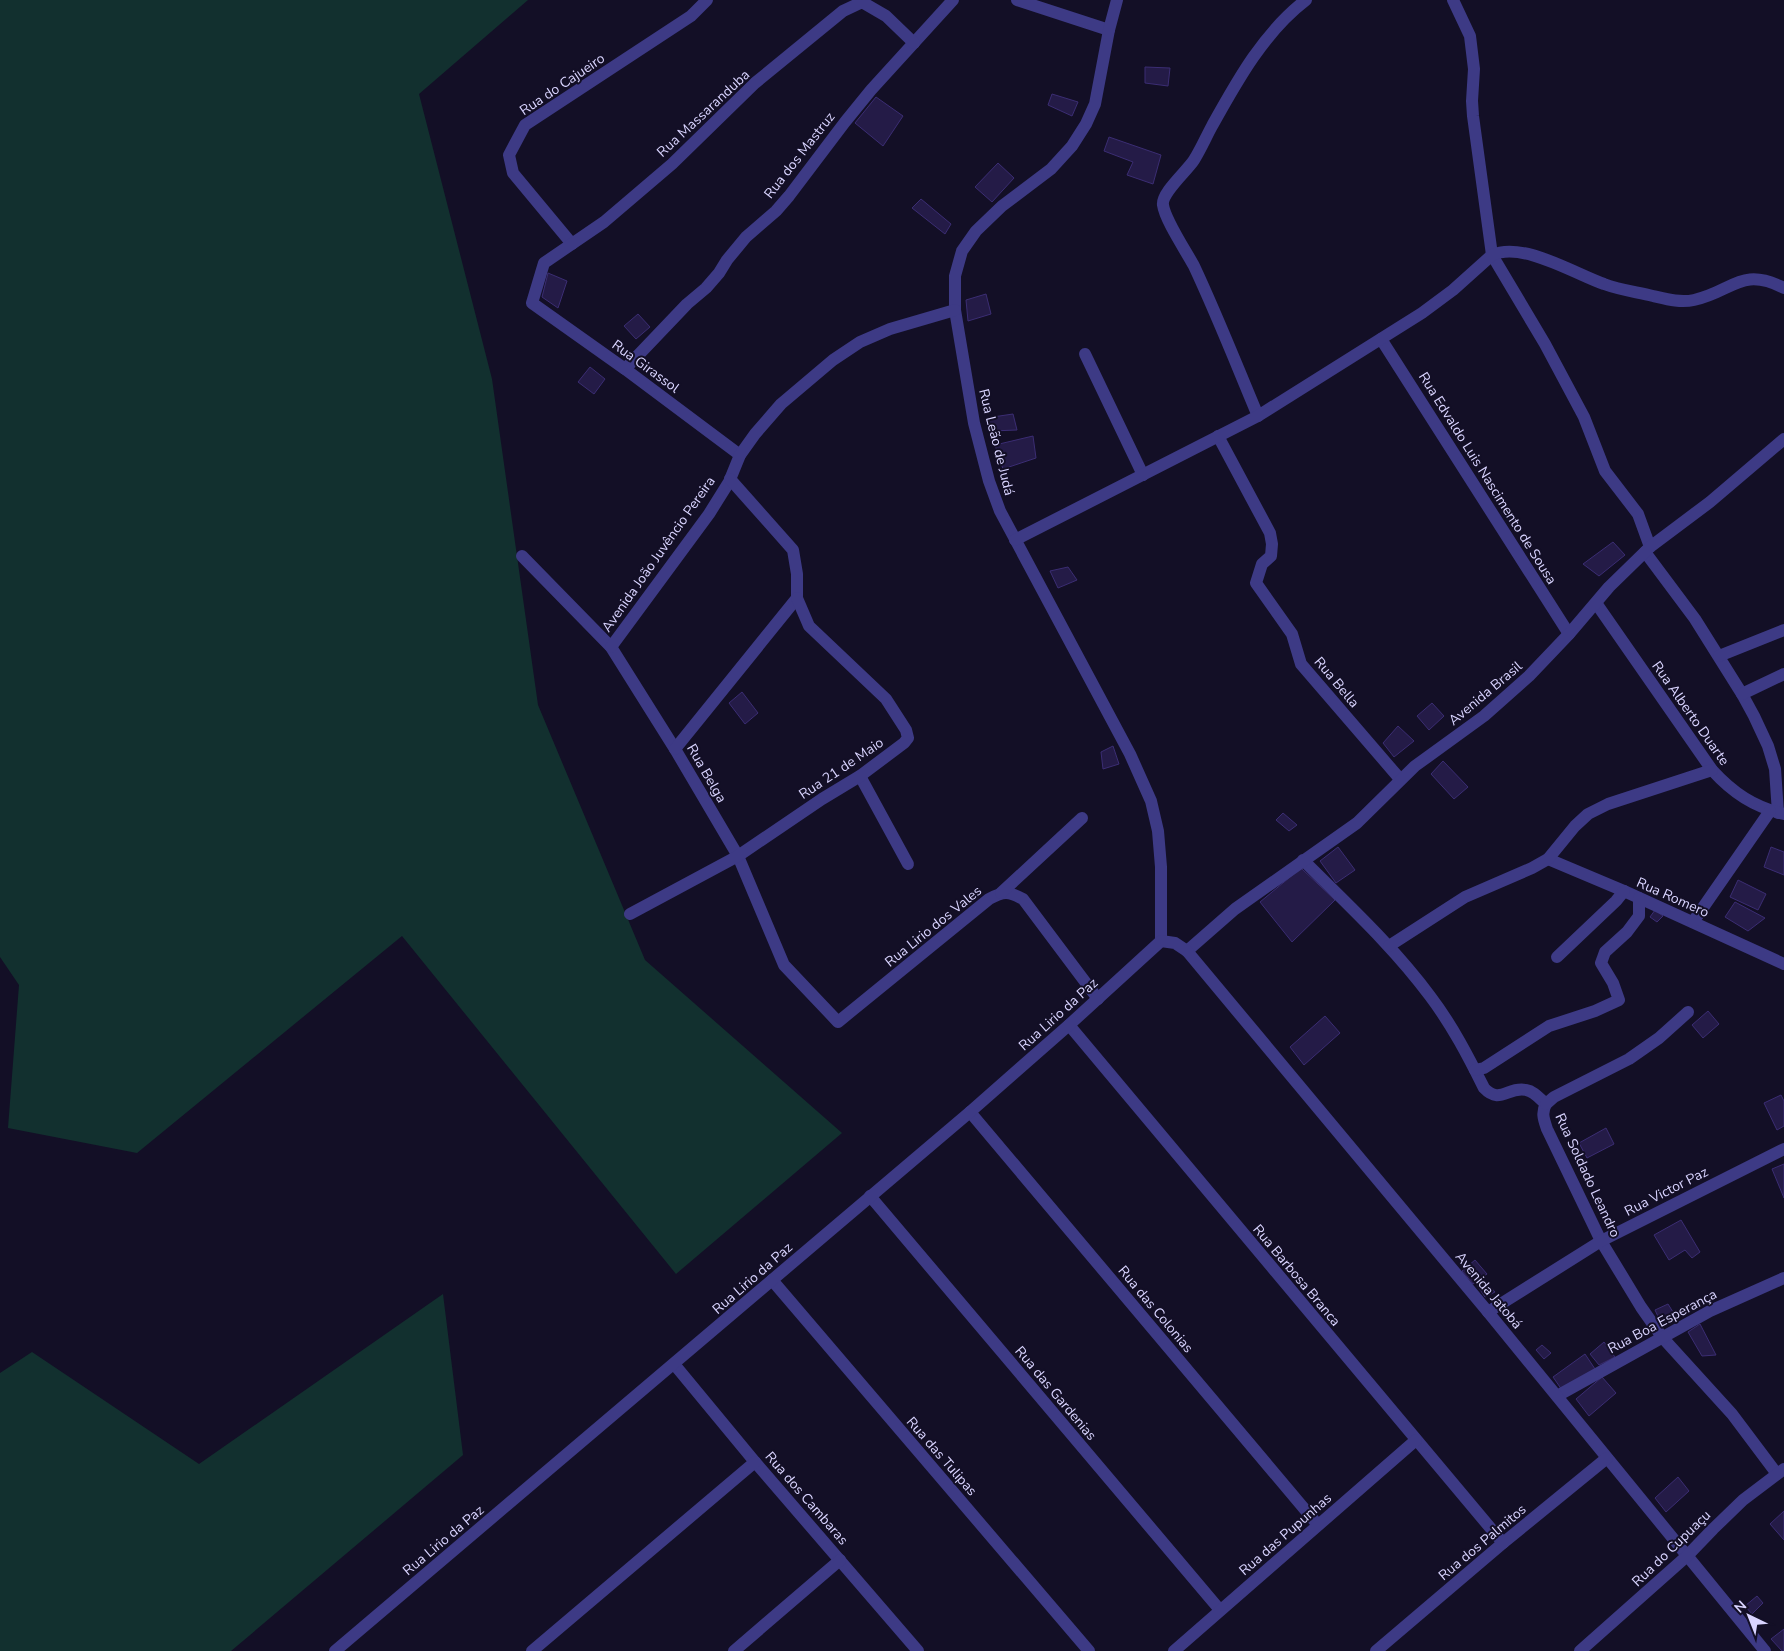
<svg xmlns="http://www.w3.org/2000/svg" width="1784" height="1651" viewBox="0 0 1784 1651" font-family="'Nunito Sans',sans-serif">
	<style>
		.green { fill: #12302f }
		.building { fill: #241b47; stroke: #3b2d73 }
		.lines { fill: none; stroke-linecap: round; stroke-linejoin: round }
		.minor { stroke: #3d3a85; stroke-width: 12 }
		.labels { text-anchor: middle; stroke-width: 4; stroke-linejoin: round; paint-order: stroke }
		.street-label { font-size: 14px; fill: #d9d4ff; stroke: #130f26 }
	</style>
	<rect width="100%" height="100%" fill="#130f26"/>
	<g class="green">
		<polygon points="0,0 528,0 419,94 492,379 538,705 645,960 842,1133 676,1274 402,936 137,1153 8,1128 19,985 0,957"/>
		<polygon points="443,1294 463,1455 231,1651 0,1651 0,1373 32,1352 199,1464"/>
	</g>
	<g class="building">
		<polygon points="1145,67 1170,68 1168,86 1145,83"/>
		<polygon points="1052,94 1078,102 1072,116 1048,105"/>
		<polygon points="876,97 903,116 883,146 855,123"/>
		<polygon points="1109,137 1161,155 1153,184 1127,175 1133,162 1104,151"/>
		<polygon points="998,163 1014,178 992,202 975,187"/>
		<polygon points="921,199 951,224 945,234 912,208"/>
		<polygon points="548,273 567,281 558,308 542,297"/>
		<polygon points="986,294 991,314 968,321 966,300"/>
		<polygon points="638,314 650,327 636,339 624,326"/>
		<polygon points="590,367 605,379 594,394 578,382"/>
		<polygon points="1013,414 1017,430 991,431 986,418"/>
		<polygon points="1033,436 1036,458 1003,469 995,445"/>
		<polygon points="1613,542 1625,555 1599,576 1583,564"/>
		<polygon points="1068,567 1077,580 1058,588 1050,571"/>
		<polygon points="742,692 758,713 745,724 729,703"/>
		<polygon points="1432,703 1444,716 1429,730 1417,716"/>
		<polygon points="1398,726 1414,741 1394,757 1383,743"/>
		<polygon points="1113,746 1119,764 1103,769 1101,752"/>
		<polygon points="1443,761 1468,787 1454,799 1431,774"/>
		<polygon points="1283,813 1297,825 1289,831 1276,820"/>
		<polygon points="1338,847 1355,870 1336,883 1320,861"/>
		<polygon points="1771,847 1784,852 1784,875 1764,867"/>
		<polygon points="1301,868 1335,900 1292,942 1260,902"/>
		<polygon points="1738,880 1766,894 1758,910 1730,897"/>
		<polygon points="1735,902 1765,918 1748,931 1725,917"/>
		<polygon points="1655,910 1663,916 1657,922 1650,917"/>
		<polygon points="1708,1011 1719,1024 1703,1038 1692,1025"/>
		<polygon points="1325,1016 1340,1033 1304,1065 1290,1047"/>
		<polygon points="1781,1095 1784,1101 1784,1126 1777,1130 1764,1103"/>
		<polygon points="1606,1128 1614,1144 1587,1158 1579,1143"/>
		<polygon points="1784,1164 1784,1198 1772,1169"/>
		<polygon points="1681,1220 1700,1252 1692,1258 1685,1250 1669,1260 1654,1235"/>
		<polygon points="1475,1260 1487,1274 1473,1284 1462,1271"/>
		<polygon points="1484,1280 1495,1292 1485,1297 1477,1285"/>
		<polygon points="1668,1304 1678,1320 1662,1325 1655,1310"/>
		<polygon points="1700,1324 1716,1355 1702,1356 1688,1332"/>
		<polygon points="1604,1342 1615,1357 1599,1365 1590,1354"/>
		<polygon points="1542,1345 1551,1353 1544,1359 1536,1350"/>
		<polygon points="1585,1354 1595,1369 1562,1390 1553,1377"/>
		<polygon points="1602,1377 1616,1393 1589,1416 1576,1399"/>
		<polygon points="1678,1477 1689,1491 1666,1512 1655,1498"/>
		<polygon points="1784,1511 1784,1540 1770,1524"/>
		<polygon points="1757,1596 1763,1603 1752,1614 1745,1606"/>
		<polygon points="1784,1629 1784,1651 1782,1651 1771,1639"/>
	</g>
	<g class="lines">
		<g class="minor">
			<polyline points="1017,0 1109,30"/>
			<polyline points="1117,0 1109,30 1095,104 1086,124 1072,146 1051,169 1002,206 976,231 962,251 955,276 955,310 974,423 989,481 1000,511 1130,754 1151,801 1158,831 1161,867 1161,941"/>
			<polyline points="1453,0 1470,36 1474,69 1472,101 1473,116 1492,255 1545,344 1584,417 1605,471 1638,514 1650,547"/>
			<polyline points="572,244 513,173 509,155 525,125 691,16 707,0"/>
			<polyline points="1381,339 1569,634"/>
			<polyline points="1085,354 1143,475"/>
			<polyline points="625,369 687,304 706,288 719,273 727,260 746,237 776,211 789,196 845,122 871,90 953,0"/>
			<path d="M1258,416C1237,366 1217,315 1194,266C1186,251 1165,220 1163,205C1161,193 1187,171 1194,160C1201,149 1206,137 1212,126C1237,81 1264,32 1306,0"/>
			<polyline points="1218,436 1270,533 1272,544 1271,556 1262,564 1256,583 1292,634 1301,664 1400,779"/>
			<polyline points="740,455 625,369 532,303 544,263 604,222 672,164 755,83 843,11 862,2 886,16 914,43"/>
			<path d="M1015,540L1258,416L1422,313L1453,290L1492,255C1523,241 1575,274 1604,284C1620,290 1637,292 1653,296C1666,299 1680,303 1694,300C1732,292 1741,266 1784,288"/>
			<polyline points="1645,552 1695,619 1742,694 1754,716 1768,746 1775,769 1778,813"/>
			<path d="M522,556L611,647L675,749L738,856L784,965L838,1022L989,899C1004,891 1008,891 1023,899L1098,999"/>
			<path d="M1596,603L1712,770C1733,793 1754,807 1784,814"/>
			<polyline points="611,647 709,514 729,482 740,455 755,434 781,404 833,360 860,342 890,329 955,310"/>
			<polyline points="1719,656 1784,630"/>
			<polyline points="1742,694 1784,674"/>
			<polyline points="675,749 797,598 797,574 793,550 730,479"/>
			<polyline points="860,776 908,864"/>
			<polyline points="1548,859 1624,891 1784,964"/>
			<path d="M1303,860C1347,904 1393,946 1430,996C1452,1025 1468,1056 1484,1088C1500,1105 1508,1086 1526,1090C1534,1091 1540,1099 1546,1104C1541,1113 1544,1120 1547,1129L1601,1241L1641,1307L1662,1337L1732,1414L1777,1474"/>
			<polyline points="1001,893 1082,818"/>
			<polyline points="630,914 738,856 822,799 860,776 904,743 908,738 906,730 886,699 809,626 797,598"/>
			<polyline points="1693,922 1770,811"/>
			<polyline points="1389,946 1465,897 1532,868 1548,859 1575,826 1588,814 1608,804 1712,770"/>
			<polyline points="1187,951 1235,909 1357,823 1415,766 1484,716 1529,676 1569,634 1609,587 1650,547 1710,502 1784,439"/>
			<polyline points="1557,957 1616,901 1624,891"/>
			<polyline points="1069,1025 1503,1543"/>
			<polyline points="1475,1070 1484,1068 1549,1026 1595,1011 1619,1000 1613,983 1601,963 1605,952 1627,932 1639,916 1639,898"/>
			<polyline points="1546,1104 1554,1097 1629,1059 1659,1038 1688,1012"/>
			<polyline points="970,1112 1318,1525"/>
			<polyline points="870,1196 1220,1610"/>
			<polyline points="772,1280 1089,1651"/>
			<polyline points="1488,1312 1601,1241 1784,1149"/>
			<polyline points="674,1364 755,1462 918,1651"/>
			<polyline points="1557,1396 1710,1311 1784,1278"/>
			<polyline points="335,1651 970,1112 1069,1025 1161,941 1175,943 1187,951 1488,1312 1765,1651"/>
			<polyline points="532,1651 755,1462"/>
			<polyline points="734,1651 840,1560"/>
			<polyline points="1174,1651 1416,1440"/>
			<polyline points="1376,1651 1503,1543 1607,1458"/>
			<polyline points="1580,1651 1687,1556 1713,1529 1743,1500 1784,1469"/>
		</g>
	</g>
	<g class="labels">
		<g class="street-label">
			<text transform="translate(562 84) rotate(-34)" y="5">Rua do Cajueiro</text>
			<text transform="translate(703 113) rotate(-43)" y="5">Rua Massaranduba</text>
			<text transform="translate(799 155) rotate(-52)" y="5">Rua dos Mastruz</text>
			<text transform="translate(646 366) rotate(36)" y="5">Rua Girassol</text>
			<text transform="translate(997 442) rotate(76)" y="5">Rua Leão de Judá</text>
			<text transform="translate(1488 478) rotate(58)" y="5">Rua Edvaldo Luis Nascimento de Sousa</text>
			<text transform="translate(658 554) rotate(-55)" y="5">Avenida João Juvêncio Pereira</text>
			<text transform="translate(1337 682) rotate(50)" y="5">Rua Bella</text>
			<text transform="translate(1485 693) rotate(-40)" y="5">Avenida Brasil</text>
			<text transform="translate(1691 713) rotate(55)" y="5">Rua Alberto Duarte</text>
			<text transform="translate(841 768) rotate(-34)" y="5">Rua 21 de Maio</text>
			<text transform="translate(707 773) rotate(60)" y="5">Rua Belga</text>
			<text transform="translate(1673 897) rotate(24)" y="5">Rua Romero</text>
			<text transform="translate(933 926) rotate(-39)" y="5">Rua Lirio dos Vales</text>
			<text transform="translate(1058 1014) rotate(-42)" y="5">Rua Lirio da Paz</text>
			<text transform="translate(1588 1175) rotate(65)" y="5">Rua Soldado Leandro</text>
			<text transform="translate(1666 1191) rotate(-27)" y="5">Rua Victor Paz</text>
			<text transform="translate(1297 1275) rotate(50)" y="5">Rua Barbosa Branca</text>
			<text transform="translate(752 1278) rotate(-41)" y="5">Rua Lirio da Paz</text>
			<text transform="translate(1489 1290) rotate(50)" y="5">Avenida Jatobá</text>
			<text transform="translate(1156 1309) rotate(50)" y="5">Rua das Colonias</text>
			<text transform="translate(1662 1321) rotate(-28)" y="5">Rua Boa Esperança</text>
			<text transform="translate(1056 1393) rotate(50)" y="5">Rua das Gardenias</text>
			<text transform="translate(942 1456) rotate(49)" y="5">Rua das Tulipas</text>
			<text transform="translate(807 1498) rotate(49)" y="5">Rua dos Cambaras</text>
			<text transform="translate(1285 1534) rotate(-41)" y="5">Rua das Pupunhas</text>
			<text transform="translate(443 1540) rotate(-40)" y="5">Rua Lirio da Paz</text>
			<text transform="translate(1482 1542) rotate(-40)" y="5">Rua dos Palmitos</text>
			<text transform="translate(1671 1548) rotate(-44)" y="5">Rua do Cupuaçu</text>
		</g>
	</g>
	<g transform="translate(1749 1616) rotate(317)" stroke="#130f26" stroke-width="4" paint-order="stroke">
	<path d="M0-4L9 19L0 12L-9 19Z" fill="#d9d4ff"/>
	<text y="-8" font-size="14" font-weight="bold" text-anchor="middle" fill="#d9d4ff">N</text>
	</g>
</svg>
